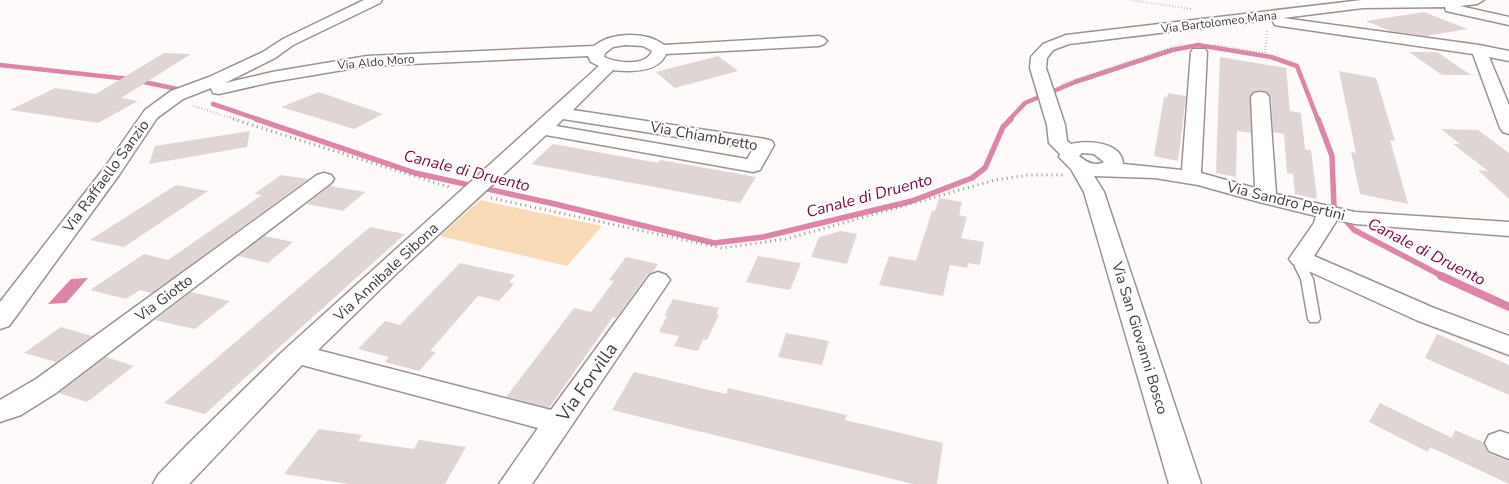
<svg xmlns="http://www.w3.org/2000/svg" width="1509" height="484" viewBox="0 0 1509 484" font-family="'Nunito Sans',sans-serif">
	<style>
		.green { fill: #f8dab6 }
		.water { fill: #dd84a9 }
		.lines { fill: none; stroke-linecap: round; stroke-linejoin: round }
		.stream-far2 { stroke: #dd84a9; stroke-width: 4.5 }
		.stream-far1 { stroke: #dd84a9; stroke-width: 5.5 }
		.stream { stroke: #dd84a9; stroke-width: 8 }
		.building { fill: #dfd5d5 }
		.lane-casing { stroke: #9c9391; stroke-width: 3 }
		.street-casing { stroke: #9c9391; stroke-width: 3 }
		.path-far1 { stroke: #979392; stroke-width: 2; stroke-dasharray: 0.5 2.5; stroke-linecap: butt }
		.path { stroke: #979392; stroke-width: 3; stroke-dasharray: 1 4; stroke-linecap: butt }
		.lane { fill: #fff; fill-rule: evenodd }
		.street { fill: #fff; fill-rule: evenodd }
		.labels { text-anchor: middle; stroke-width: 4; stroke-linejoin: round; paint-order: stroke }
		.far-street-label { font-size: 12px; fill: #403c3b; stroke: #fff }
		.street-label { font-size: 15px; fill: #403c3b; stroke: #fff }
		.water-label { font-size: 16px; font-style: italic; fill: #760946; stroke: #fff }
		.near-street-label { font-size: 18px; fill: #403c3b; stroke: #fff }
	</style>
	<rect width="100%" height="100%" fill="#fefaf9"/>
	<polygon class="green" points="480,200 602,226 567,266 440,236"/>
	<polygon class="water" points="88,278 66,303 48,304 71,279"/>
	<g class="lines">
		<g class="stream-far2">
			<polyline points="0,65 129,79"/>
			<polyline points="139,81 182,90"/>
			<polyline points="213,104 260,120"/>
			<polyline points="1009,120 1025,103 1075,82 1172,50 1198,45 1271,57 1297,66 1318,120"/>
		</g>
		<g class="stream-far1">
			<polyline points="256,119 415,173 555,204 714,243 763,237 912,201 972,178 985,168 1003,127 1011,119"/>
			<polyline points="1318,119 1332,156 1334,207 1354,230 1444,277"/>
		</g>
		<polyline class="stream" points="1441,276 1509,307"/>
	</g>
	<g class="building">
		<polygon points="1424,12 1468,29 1426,36 1390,31 1366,21"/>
		<polygon points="1409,52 1437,52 1471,75 1442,75"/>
		<polygon points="164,53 191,54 121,98 138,101 98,123 10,110 55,88 96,94"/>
		<polygon points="718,56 738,71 675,88 656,72"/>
		<polygon points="1220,57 1286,68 1290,111 1301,113 1305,149 1311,150 1317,199 1295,194 1293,174 1287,173 1284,134 1273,132 1271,97 1266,91 1254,91 1250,96 1251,133 1237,131 1236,177 1216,173"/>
		<polygon points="1339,71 1376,78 1395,141 1390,140 1408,204 1360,194 1351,152 1356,153"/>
		<polygon points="319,92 383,114 354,129 281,107"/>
		<polygon points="1168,93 1186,96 1178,161 1154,156 1164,97 1167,98"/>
		<polygon points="1441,129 1478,130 1509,153 1509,199 1478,170 1488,171 1453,144 1460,144"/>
		<polygon points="250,131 247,147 149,164 155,146"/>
		<polygon points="553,144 658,163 660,160 756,177 740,203 531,164"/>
		<polygon points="281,175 308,179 152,293 140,290 126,299 90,290 144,254 168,260 262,195 254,194"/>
		<polygon points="176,185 208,191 124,247 90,240"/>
		<polygon points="330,186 365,192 343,211 307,204"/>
		<polygon points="939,198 962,202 959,215 967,217 961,238 984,242 980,265 968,263 967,268 950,265 943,296 879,285 889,256 916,261 932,211 935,211"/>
		<polygon points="370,227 405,234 205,414 164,403"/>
		<polygon points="841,231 857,234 847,264 811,257 819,237"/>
		<polygon points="264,236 293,242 268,263 238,256"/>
		<polygon points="758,256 801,263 790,290 746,282"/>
		<polygon points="626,257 658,264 653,272 648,274 616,318 613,317 549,408 506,397 574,308 591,312 614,281 609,280"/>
		<polygon points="460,263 515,275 509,282 514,284 499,301 478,296 430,351 436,352 419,371 385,362 389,357 358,349 385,321 400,325"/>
		<polygon points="191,292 230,301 195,329 155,320"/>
		<polygon points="673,299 719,308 716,314 719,315 707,340 703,339 698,351 674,346 679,336 659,332 667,316 664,316"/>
		<polygon points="61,327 92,336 56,362 24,353"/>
		<polygon points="786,333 829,341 822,365 778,357"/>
		<polygon points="1437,334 1509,365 1509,395 1425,358"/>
		<polygon points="106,357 134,366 87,402 59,393"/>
		<polygon points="634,372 726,394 728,388 847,415 845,420 943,443 937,484 913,484 612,410"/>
		<polygon points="1380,403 1452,438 1455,430 1483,442 1488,453 1509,461 1509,484 1430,447 1428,452 1369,422"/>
		<polygon points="319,429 362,435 358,441 414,449 419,440 466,447 445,484 349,484 284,474"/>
	</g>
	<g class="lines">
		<defs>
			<polygon id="lane" points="1301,255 1307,259 1307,267 1313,279 1320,319 1318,322 1310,322 1308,319 1301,279 1295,267 1295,259"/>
			<g id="street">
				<path d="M364,0H382L380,3L293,45L275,58L225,83L272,72L367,56L594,46C611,32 647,31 664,45L819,36L824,38L827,41L824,44L819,46L666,54C658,73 631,72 613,70L573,110L765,139L772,141L774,145L760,170L753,172L546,135L396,274L318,350L551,410L650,275L658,272L666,275L670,280L532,484H499L538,428L302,365L189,484H153L158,475L188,444L282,352L599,66L591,62L588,56L367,66L272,82L219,94L213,93L211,88L183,99L157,118L119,175L9,326L0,329V302L105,167L145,110L171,91L209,77L263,52L283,39ZM625,45L643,46L652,51C646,67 617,63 604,57L605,53L613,47ZM563,119L753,149L747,159L556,126Z"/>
				<path d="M1362,0H1484L1477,4L1460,6L1509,17V25L1446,11L1445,7L1363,8L1283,18L1479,45L1509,51V61L1489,57L1509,105V134L1503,132L1500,128L1473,54L1280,26L1275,25L1273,22L1275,19L1069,44L1053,50L1047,58L1046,68L1065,125L1067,141L1071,144C1088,140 1122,142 1123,164L1182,170L1191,52L1193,49H1205L1207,52L1201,173L1255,188L1251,97L1254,93L1260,92L1266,93L1269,97L1276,194L1355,212L1509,222V236L1355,224L1337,220L1314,256L1434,308L1509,336V355L1416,320L1293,264L1289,259L1314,223L1316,216L1259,202L1198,185L1155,178L1094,176L1104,192L1201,484H1169L1084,192L1071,169L1059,157L1060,154L1049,143L1047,125L1030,68L1031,57L1043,44L1066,35ZM1082,153L1094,154L1104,162C1095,167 1086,162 1079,156Z"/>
				<polygon points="324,173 331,175 334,179 331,183 56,393 21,415 0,422 0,400 36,379 317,175"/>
				<polygon points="1500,431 1509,434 1509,459 1489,451 1485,443 1489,435"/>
			</g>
		</defs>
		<use href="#lane" class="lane-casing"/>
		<use href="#street" class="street-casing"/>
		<g class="path-far1">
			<polyline points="1131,0 1191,9"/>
			<polyline points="1215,45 1265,53 1267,31"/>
			<polyline points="1062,84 1184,43"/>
			<polyline points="193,106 237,120"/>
		</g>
		<g class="path">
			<polyline points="233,119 449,187"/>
			<polyline points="491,198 722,248 786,239 995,180 1029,175 1063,175"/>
		</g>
		<use href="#lane" class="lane"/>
		<use href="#street" class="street"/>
	</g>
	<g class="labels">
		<g class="far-street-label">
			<text transform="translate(1219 22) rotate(-7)" y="4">Via Bartolomeo Mana</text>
			<text transform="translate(376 62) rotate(-5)" y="4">Via Aldo Moro</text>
		</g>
		<g class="street-label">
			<text transform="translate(704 136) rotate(10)" y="5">Via Chiambretto</text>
			<text transform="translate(106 176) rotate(-54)" y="5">Via Raffaello Sanzio</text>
			<text transform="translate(1286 201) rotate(14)" y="5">Via Sandro Pertini</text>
			<text transform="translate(386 272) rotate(-43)" y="5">Via Annibale Sibona</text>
			<text transform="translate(164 298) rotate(-37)" y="5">Via Giotto</text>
			<text transform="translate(1140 338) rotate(73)" y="5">Via San Giovanni Bosco</text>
		</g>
		<g class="water-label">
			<text transform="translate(467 170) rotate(14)" y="6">Canale di Druento</text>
			<text transform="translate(869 195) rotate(-15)" y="6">Canale di Druento</text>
			<text transform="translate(1427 251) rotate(27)" y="6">Canale di Druento</text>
		</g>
		<g class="near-street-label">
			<text transform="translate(587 382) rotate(-55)" y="6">Via Forvilla</text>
		</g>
	</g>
</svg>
